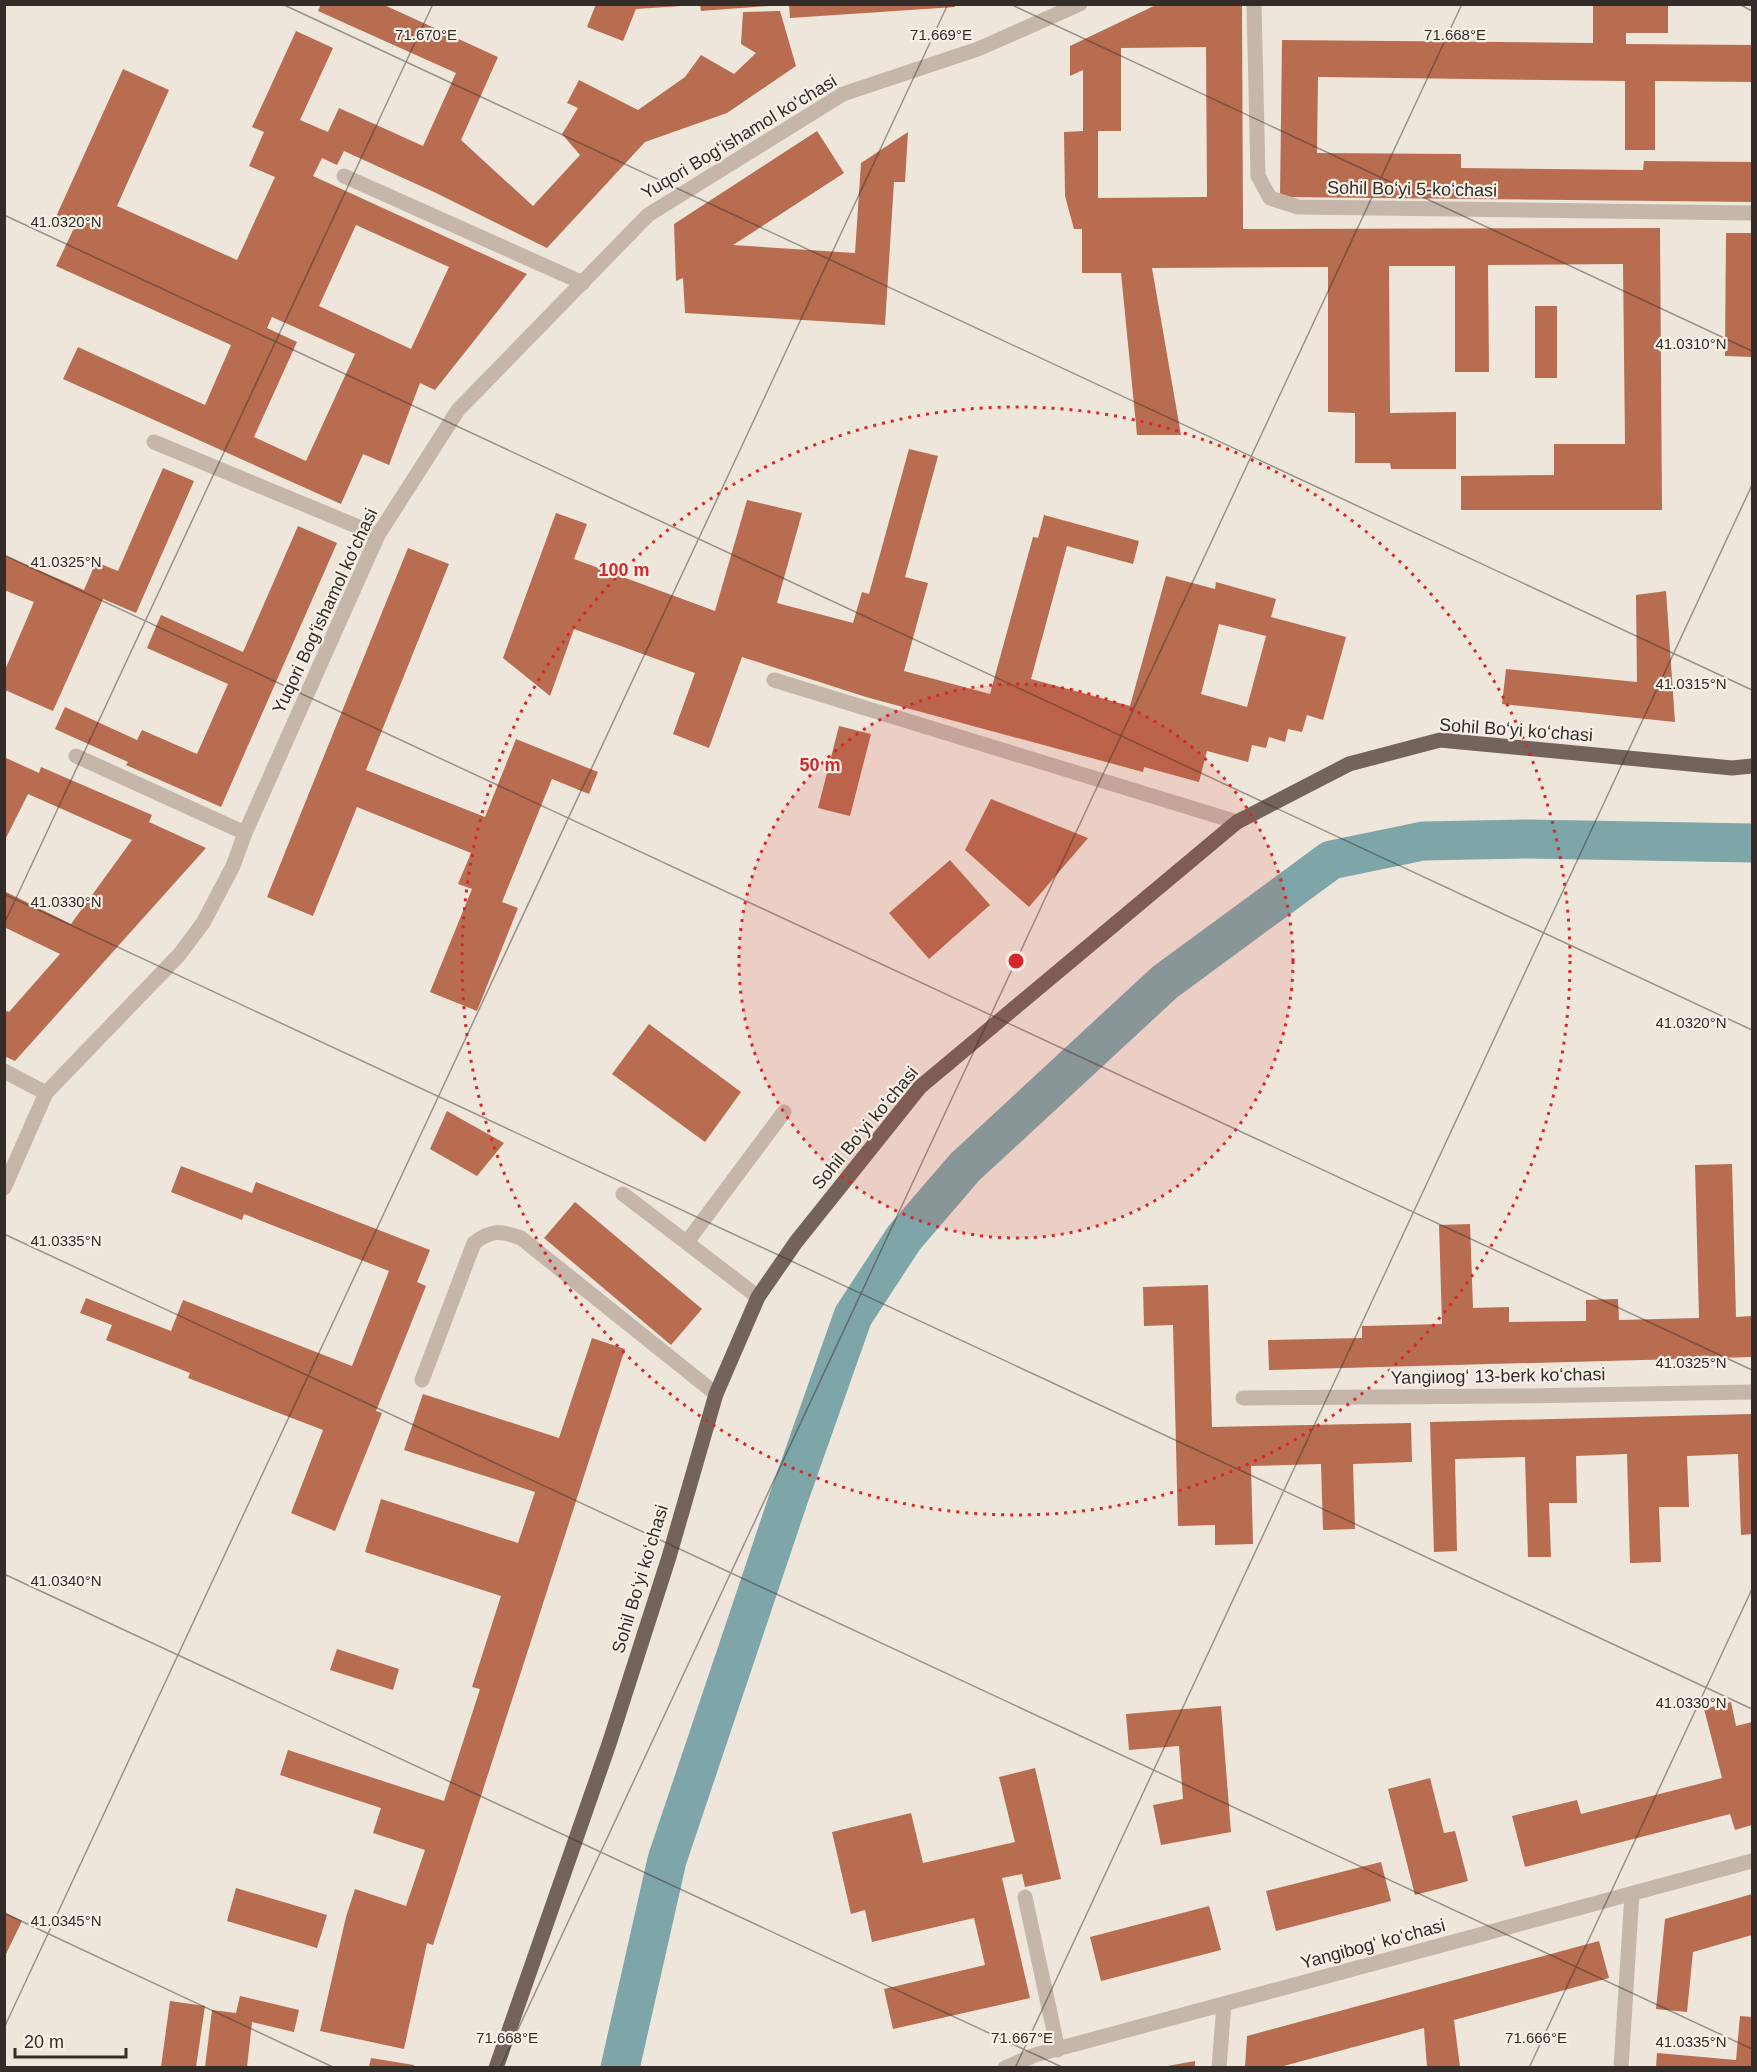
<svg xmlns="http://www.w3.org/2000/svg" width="1757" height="2072" viewBox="0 0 1757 2072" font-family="Helvetica,sans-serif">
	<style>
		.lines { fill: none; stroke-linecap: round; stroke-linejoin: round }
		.canal { stroke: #7ea5a8; stroke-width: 39 }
		.building { fill: #b86c50; fill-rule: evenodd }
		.minor { stroke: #c5b6a9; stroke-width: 15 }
		.major { stroke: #73635b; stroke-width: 15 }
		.ticks { fill: none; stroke: #332c28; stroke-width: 1.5; stroke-opacity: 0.45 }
		.ring { fill: none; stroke: #d62828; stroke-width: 3; stroke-dasharray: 3 6 }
		.labels { text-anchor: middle; stroke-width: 4.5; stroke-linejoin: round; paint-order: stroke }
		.street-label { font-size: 18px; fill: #332c28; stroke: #f7f0e7 }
		.ticks-label { font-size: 15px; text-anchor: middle; fill: #332c28; stroke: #f7f0e7; stroke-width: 4.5; stroke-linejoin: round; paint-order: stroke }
		.centre { fill: #d62828; stroke: #f7f0e7; stroke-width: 3 }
		.ring-label { font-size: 18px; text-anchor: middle; font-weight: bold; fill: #d62828; stroke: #f7f0e7; stroke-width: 4.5; stroke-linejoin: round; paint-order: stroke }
	</style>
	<rect width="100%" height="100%" fill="#eee6db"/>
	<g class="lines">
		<polyline class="canal" points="620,2068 667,1860 788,1500 853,1316 904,1238 965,1167 1165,982 1331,860 1423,841 1526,839 1752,843"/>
	</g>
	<g class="building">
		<path d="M321,4H382L498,57L461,140L533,206L580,155L562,134L578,108L567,103L579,80L638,110L685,77L701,55L734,74L756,53L741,44L743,12L780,11L796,66L727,113L645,142L547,248L436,193L344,151L337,165L322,158L313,176L527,274L435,390L420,383L389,465L363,454L341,504L63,379L78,347L205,405L231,345L56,266L74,228L55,219L123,69L169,90L117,206L237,260L275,177L249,166L264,132L252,127L296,31L333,48L300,120L328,132L339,108L423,146L456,73L318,11ZM356,225L449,267L411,349L319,306ZM272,317L355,354L306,461L254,437L297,342L267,328Z"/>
		<polygon points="596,4 680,4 681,6 636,9 623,41 587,27"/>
		<polygon points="700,4 769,4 769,6 701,11"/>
		<polygon points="789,4 955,4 955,7 790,18"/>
		<path d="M1158,4H1242L1243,229L1660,228L1662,510H1461V476L1554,475V444H1625L1623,264L1488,265L1489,372H1455V266H1389L1390,413L1456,412V469H1391L1390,463H1355V413L1328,412V267L1152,268L1181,435H1137L1121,273H1082V229H1074L1065,196L1064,132L1083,131V70L1070,76V46ZM1206,47L1207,197L1098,198V131H1121V48Z"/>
		<polygon points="1593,4 1668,4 1668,33 1626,33 1626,44 1752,45 1752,82 1655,81 1655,150 1625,150 1625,81 1318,77 1317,153 1461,154 1461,168 1643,170 1644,161 1752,162 1752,202 1280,197 1282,40 1593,43"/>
		<polygon points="817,131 844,173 733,245 855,253 861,163 908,132 905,182 894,182 885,325 685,313 683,278 676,281 674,224"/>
		<polygon points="1726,233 1752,233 1752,357 1725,356"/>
		<rect x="1535" y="306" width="22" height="72"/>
		<path d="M909,449L938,456L905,577L928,583L904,671L990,694L1033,537L1038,538L1044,515L1139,541L1133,564L1067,546L1031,679L1130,706L1166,576L1215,589L1216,582L1276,599L1271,617L1346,637L1323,720L1307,715L1302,732L1288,729L1285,742L1269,737L1266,748L1252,745L1248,762L1207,751L1199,782L1144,767L1143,772L866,697L742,657L709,748L673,734L695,673L574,629L550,696L503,658L556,513L587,524L574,559L715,611L747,500L802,513L777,603L853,623L862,592L869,594ZM1219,624L1266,636L1247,707L1201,694Z"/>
		<polygon points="163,468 194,481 136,613 103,599 53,711 5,690 5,670 34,602 4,590 4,555 84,590 96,562 118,571"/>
		<polygon points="298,526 337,543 221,807 126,765 128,762 55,729 65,707 137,740 142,730 197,754 228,684 147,648 161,615 243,652"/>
		<polygon points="408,548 449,564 366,770 485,817 516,739 598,772 589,794 552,779 502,902 518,908 477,1011 430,992 472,889 458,884 471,853 357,807 313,916 267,897"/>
		<polygon points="1666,591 1675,722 1502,704 1506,669 1637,682 1636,595"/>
		<polygon points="839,726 871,734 850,816 818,808"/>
		<polygon points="4,757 39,773 41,767 152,815 149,822 206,848 15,1061 4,1056 4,1010 9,1012 60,954 4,927 4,891 71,924 132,840 28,794 4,842"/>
		<polygon points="991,799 1088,838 1029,907 965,850"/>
		<polygon points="950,860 990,905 929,959 889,913"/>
		<polygon points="649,1024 741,1092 705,1142 612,1074"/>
		<polygon points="447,1111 504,1143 477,1176 430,1149"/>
		<polygon points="1732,1164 1736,1317 1752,1316 1752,1357 1269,1370 1268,1340 1362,1338 1362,1326 1442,1324 1439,1225 1470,1224 1473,1308 1509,1307 1509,1322 1586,1321 1586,1300 1618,1299 1619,1320 1699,1318 1695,1165"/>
		<polygon points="181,1166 252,1193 256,1182 430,1250 417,1282 426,1286 376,1411 382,1413 335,1531 291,1513 323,1430 188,1378 190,1373 106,1340 112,1325 80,1313 86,1298 171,1331 183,1300 352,1366 389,1271 244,1214 242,1220 171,1192"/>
		<polygon points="575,1202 702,1309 671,1345 544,1238"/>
		<polygon points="1208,1285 1212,1427 1411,1423 1412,1462 1353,1464 1355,1529 1323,1530 1321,1464 1251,1466 1253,1544 1215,1545 1215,1525 1178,1526 1173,1325 1144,1326 1143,1287"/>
		<polygon points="592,1338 625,1349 433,1945 427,1943 404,2049 320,2031 346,1917 355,1889 406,1906 425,1850 373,1833 381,1808 280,1775 288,1750 444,1801 480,1689 472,1687 501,1596 365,1552 381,1499 518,1543 535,1492 404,1450 423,1394 559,1438"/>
		<polygon points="1752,1414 1752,1534 1741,1535 1738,1454 1687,1456 1689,1507 1659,1507 1661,1562 1630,1563 1627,1454 1576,1456 1577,1503 1549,1503 1551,1557 1528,1557 1525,1457 1455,1459 1457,1551 1434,1552 1430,1422"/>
		<polygon points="337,1649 399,1669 393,1690 330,1670"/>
		<polygon points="1731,1702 1736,1726 1752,1722 1752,1825 1735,1830 1730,1814 1525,1867 1512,1816 1577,1800 1581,1814 1722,1778 1704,1709"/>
		<polygon points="1221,1706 1231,1832 1161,1845 1153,1805 1183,1799 1179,1746 1129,1750 1126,1714"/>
		<polygon points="1035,1768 1061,1879 1025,1887 1022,1874 1002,1878 1030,1998 893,2029 884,1989 985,1965 974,1918 872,1942 865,1910 851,1914 832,1832 911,1813 923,1863 1015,1842 999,1777"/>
		<polygon points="1430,1778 1444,1833 1455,1831 1468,1881 1415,1895 1388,1789"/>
		<polygon points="1381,1862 1391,1901 1276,1931 1266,1891"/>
		<polygon points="236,1888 327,1915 317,1948 227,1921"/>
		<polygon points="1752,1894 1752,1935 1693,1952 1687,2012 1656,2009 1665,1919"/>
		<polygon points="1209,1906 1221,1950 1101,1981 1090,1937"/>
		<polygon points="4,1912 22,1921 4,1958"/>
		<polygon points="1599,1941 1609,1978 1454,2020 1460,2067 1427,2067 1424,2028 1280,2067 1245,2067 1247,2036"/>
		<polygon points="240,1996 299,2010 294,2032 252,2022 247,2067 205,2067 212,2010 236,2013"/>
		<polygon points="170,2001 205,2006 196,2067 161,2067"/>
		<polygon points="1740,2016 1752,2017 1752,2067 1656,2067 1657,2053 1736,2060"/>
		<polygon points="371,2058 414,2065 413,2067 369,2067"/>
		<polygon points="1195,2061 1195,2067 1167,2067 1167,2066"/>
	</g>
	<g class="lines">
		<g class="minor">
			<polyline points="1254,4 1258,176 1270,198 1298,207 1752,213"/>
			<polyline points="344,176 583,283"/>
			<polyline points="154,442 378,535"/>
			<polyline points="774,680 1237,822"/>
			<polyline points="76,756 245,833"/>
			<polyline points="4,1071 46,1093"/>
			<polyline points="4,1188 46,1093 179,955 203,923 233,866 245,833 378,535 458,410 648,215 843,94 978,49 1080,4"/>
			<polyline points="623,1194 758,1297"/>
			<polyline points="687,1242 784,1112"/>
			<path d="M422,1380L474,1243C492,1229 501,1231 521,1238L716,1394"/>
			<polyline points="1243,1398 1517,1396 1752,1392"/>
			<polyline points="1025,1897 1058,2050"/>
			<polyline points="1005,2068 1035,2055 1752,1861"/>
			<polyline points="1219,2068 1224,2004"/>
			<polyline points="1621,2068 1632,1894"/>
		</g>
		<polyline class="major" points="496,2068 609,1744 669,1557 716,1394 758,1297 796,1242 920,1087 1237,822 1349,764 1440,740 1732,768 1752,766"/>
	</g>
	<path class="ticks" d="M282,4L1752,690M1010,4L1752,351M1739,4L1752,11M4,215L1752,1030M4,555L1752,1370M4,894L1752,1709M4,924L433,4M4,1234L1752,2049M4,1574L1064,2068M4,1913L335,2068M4,2028L948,4M500,2068L1462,4M1015,2068L1752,485M1529,2068L1752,1589"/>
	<circle cx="1016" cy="961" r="277" fill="#d62828" fill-opacity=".12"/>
	<g class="ring">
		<circle cx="1016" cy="961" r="277"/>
		<circle cx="1016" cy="961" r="554"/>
	</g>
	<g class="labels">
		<g class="street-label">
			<text transform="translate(739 137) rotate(-31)" y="6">Yuqori Bogʻishamol koʻchasi</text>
			<text transform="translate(1412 189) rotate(1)" y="6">Sohil Boʻyi 5-koʻchasi</text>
			<text transform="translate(325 611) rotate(-65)" y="6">Yuqori Bogʻishamol koʻchasi</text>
			<text transform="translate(1516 730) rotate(4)" y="6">Sohil Boʻyi koʻchasi</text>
			<text transform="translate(865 1128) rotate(-50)" y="6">Sohil Boʻyi koʻchasi</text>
			<text transform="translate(1498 1376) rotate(-1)" y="6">Yangiиogʻ 13-berk koʻchasi</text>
			<text transform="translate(640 1579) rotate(-73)" y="6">Sohil Boʻyi koʻchasi</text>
			<text transform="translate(1373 1944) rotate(-15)" y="6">Yangibogʻ koʻchasi</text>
		</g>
	</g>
	<g class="ticks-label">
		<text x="426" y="40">71.670°E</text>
		<text x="941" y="40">71.669°E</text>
		<text x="1455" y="40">71.668°E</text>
		<text x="66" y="227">41.0320°N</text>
		<text x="1691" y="349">41.0310°N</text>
		<text x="66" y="567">41.0325°N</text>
		<text x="1691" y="689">41.0315°N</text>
		<text x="66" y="907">41.0330°N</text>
		<text x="1691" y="1028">41.0320°N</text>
		<text x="66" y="1246">41.0335°N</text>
		<text x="1691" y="1368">41.0325°N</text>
		<text x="66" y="1586">41.0340°N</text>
		<text x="1691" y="1708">41.0330°N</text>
		<text x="66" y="1926">41.0345°N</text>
		<text x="507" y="2043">71.668°E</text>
		<text x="1022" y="2043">71.667°E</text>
		<text x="1536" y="2043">71.666°E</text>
		<text x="1691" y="2047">41.0335°N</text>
	</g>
	<circle cx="1016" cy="961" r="9" class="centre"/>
	<g class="ring-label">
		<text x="624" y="576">100 m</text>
		<text x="820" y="771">50 m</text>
	</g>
	<rect width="1757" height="2072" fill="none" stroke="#332c28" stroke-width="12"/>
	<path d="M15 2048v9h111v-9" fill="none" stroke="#332c28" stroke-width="3"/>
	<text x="24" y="2048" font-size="18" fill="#332c28" stroke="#f7f0e7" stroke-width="4.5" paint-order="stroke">20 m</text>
</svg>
